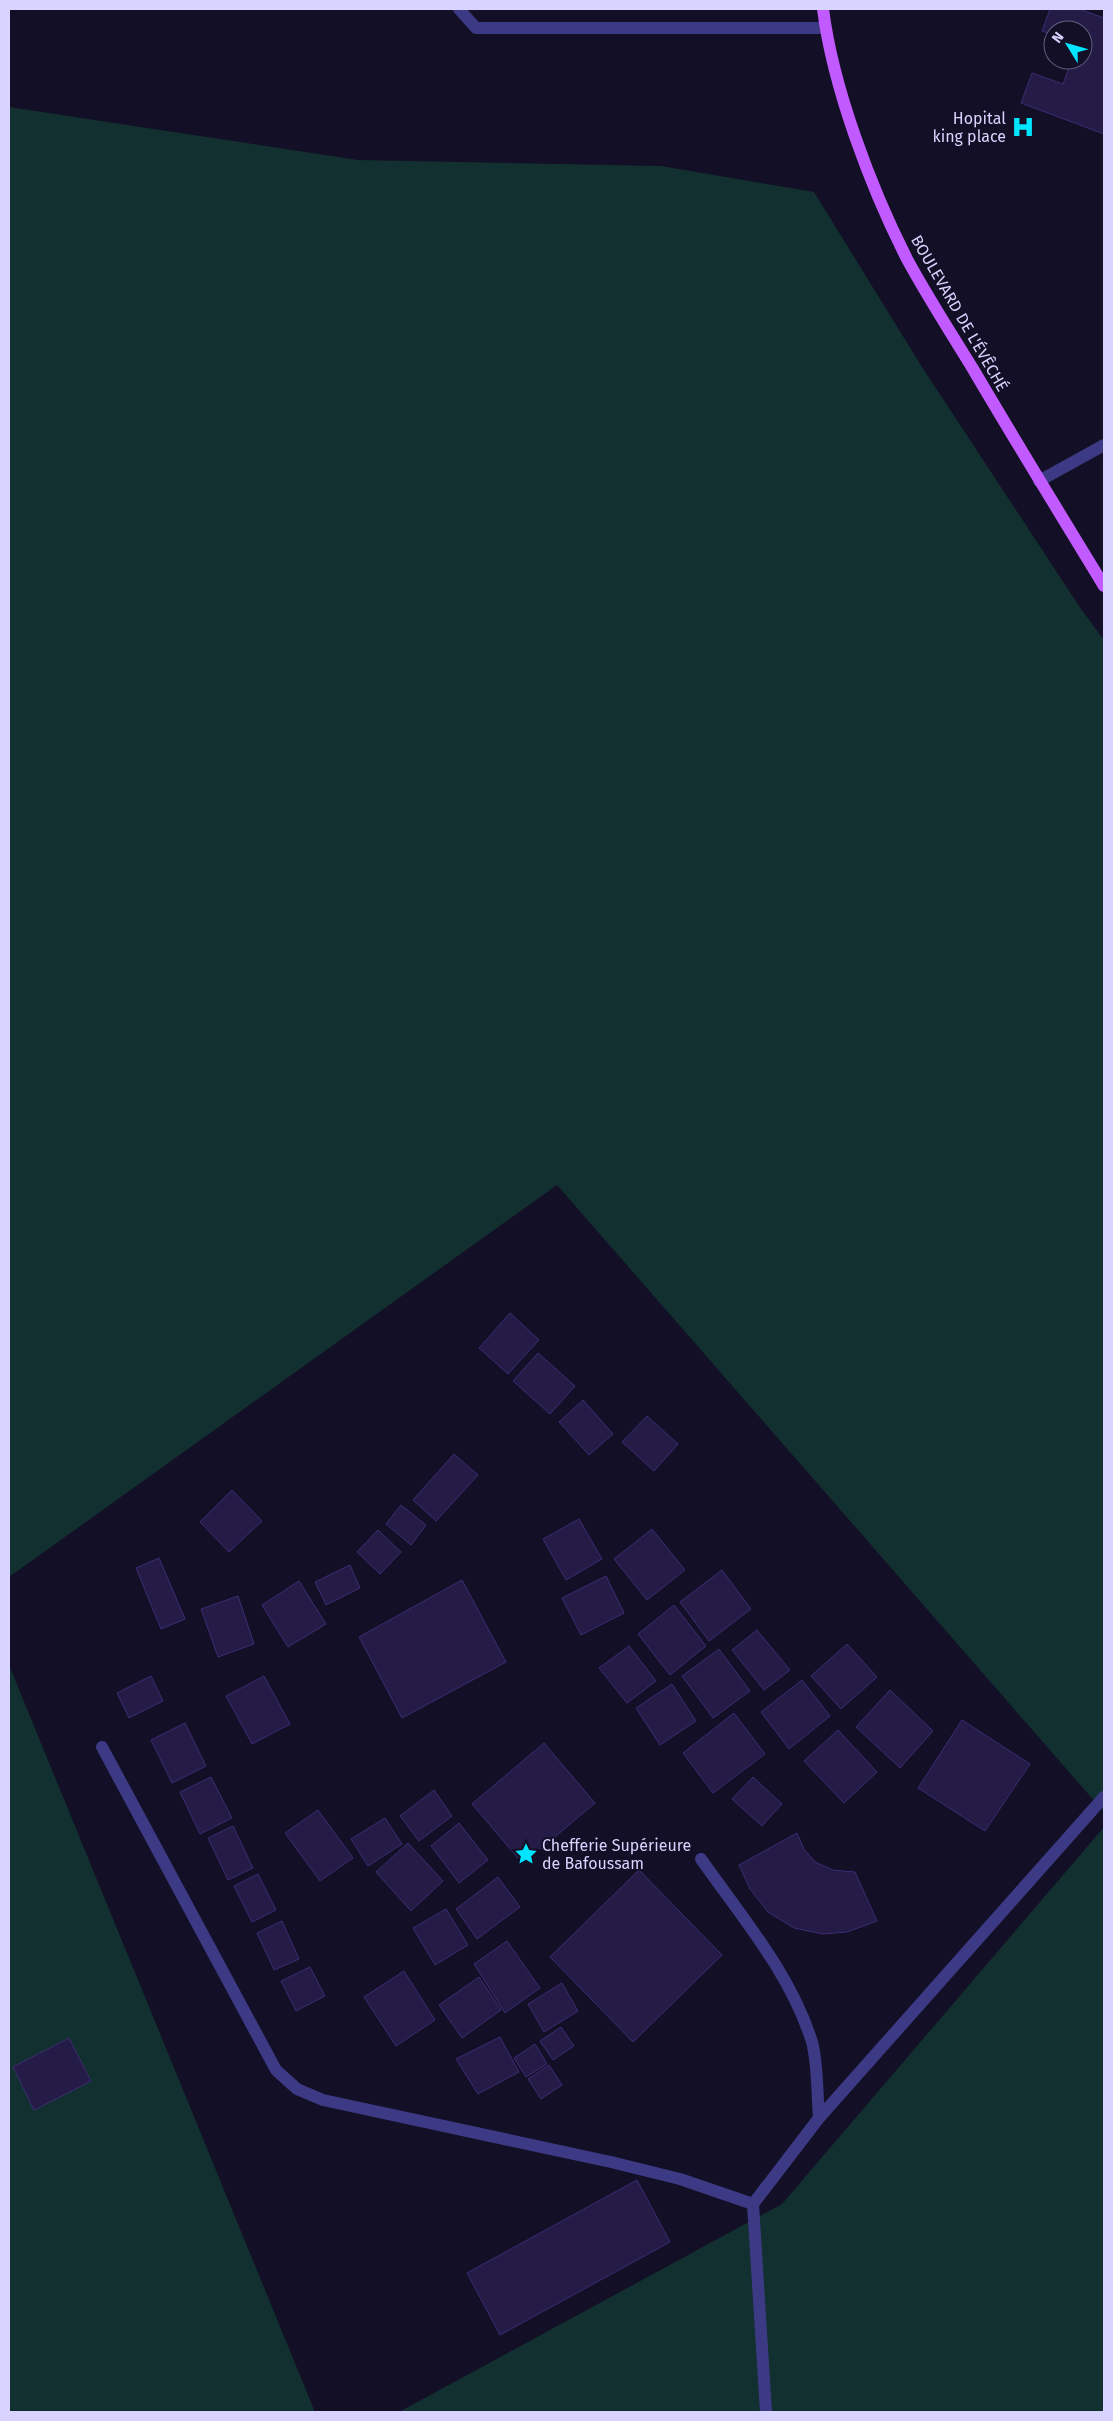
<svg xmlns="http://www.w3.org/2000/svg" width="1113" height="2421" viewBox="0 0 1113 2421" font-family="'Fira Sans',sans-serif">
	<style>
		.green { fill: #12302f }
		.building { fill: #241b47; stroke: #3b2d73 }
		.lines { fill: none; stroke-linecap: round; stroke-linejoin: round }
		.service { stroke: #3d3a85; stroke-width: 12 }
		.primary { stroke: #c25bff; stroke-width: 12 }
		.labels { text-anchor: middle; stroke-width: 4; stroke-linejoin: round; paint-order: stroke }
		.poi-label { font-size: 16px; fill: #d9d4ff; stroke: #130f26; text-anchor: end }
		.street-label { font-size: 16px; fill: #d9d4ff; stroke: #130f26 }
	</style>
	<rect width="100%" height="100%" fill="#130f26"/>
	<g class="green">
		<polygon points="9,107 358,160 661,166 814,192 922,367 1081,609 1104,640 1104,1812 557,1185 9,1577"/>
		<polygon points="9,1665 315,2412 9,2412"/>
		<polygon points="1104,1827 1104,2412 399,2412 782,2204"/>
	</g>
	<g class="building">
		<polygon points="1050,9 1079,9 1104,18 1104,134 1021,103 1032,73 1063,84 1072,60 1083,60 1083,30 1053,30 1053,35 1042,31"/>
		<polygon points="510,1313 539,1340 508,1374 479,1348"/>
		<polygon points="538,1353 575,1386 550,1414 513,1381"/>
		<polygon points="583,1400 613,1434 589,1455 559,1422"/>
		<polygon points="647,1416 678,1444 654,1471 622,1442"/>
		<polygon points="454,1454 478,1475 436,1521 413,1500"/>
		<polygon points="232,1490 262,1521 229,1552 200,1522"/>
		<polygon points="401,1505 426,1525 411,1545 386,1524"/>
		<polygon points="579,1519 602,1559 566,1580 543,1539"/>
		<polygon points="652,1529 685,1570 647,1600 614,1559"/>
		<polygon points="378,1530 401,1552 380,1574 357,1552"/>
		<polygon points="159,1558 185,1619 161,1629 136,1568"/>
		<polygon points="350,1565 360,1588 326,1605 315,1582"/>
		<polygon points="722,1570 751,1609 709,1641 680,1602"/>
		<polygon points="606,1576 624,1613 581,1635 562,1598"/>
		<polygon points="462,1580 506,1662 402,1718 359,1637"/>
		<polygon points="299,1581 326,1624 288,1647 262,1605"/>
		<polygon points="238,1596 254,1644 218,1657 201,1609"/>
		<polygon points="674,1605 706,1646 670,1675 638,1634"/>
		<polygon points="757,1630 790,1670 764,1690 732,1650"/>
		<polygon points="847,1644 877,1677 841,1709 811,1676"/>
		<polygon points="629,1646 656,1681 627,1703 599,1668"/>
		<polygon points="719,1649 750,1691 713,1718 682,1676"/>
		<polygon points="151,1676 163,1701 129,1718 117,1693"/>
		<polygon points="264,1676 290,1724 252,1744 226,1696"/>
		<polygon points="802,1680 830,1716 789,1749 761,1712"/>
		<polygon points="672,1684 696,1721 660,1745 636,1708"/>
		<polygon points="890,1690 933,1731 900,1768 856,1727"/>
		<polygon points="734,1713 765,1754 713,1793 683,1753"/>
		<polygon points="962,1720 1030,1764 985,1831 918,1788"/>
		<polygon points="185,1723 206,1766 172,1783 151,1740"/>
		<polygon points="838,1730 877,1772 844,1803 804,1761"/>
		<polygon points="544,1743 595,1803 523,1864 472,1804"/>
		<polygon points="211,1777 232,1818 200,1834 180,1792"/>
		<polygon points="753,1777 782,1804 762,1826 732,1799"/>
		<polygon points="434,1790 452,1816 419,1841 400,1816"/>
		<polygon points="318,1810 353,1858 320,1881 285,1833"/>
		<polygon points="385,1818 402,1844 368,1866 351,1839"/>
		<polygon points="459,1823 488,1860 459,1883 431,1846"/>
		<polygon points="233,1826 253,1868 228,1880 208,1838"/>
		<polygon points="797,1833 804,1849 815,1862 833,1870 855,1872 877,1921 847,1932 823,1934 794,1928 768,1912 750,1889 739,1865"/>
		<polygon points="408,1843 443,1881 411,1911 376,1872"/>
		<polygon points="639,1870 722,1955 633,2042 550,1957"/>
		<polygon points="258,1874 276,1910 252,1922 234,1886"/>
		<polygon points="498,1877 520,1907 477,1939 456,1909"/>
		<polygon points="446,1909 468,1945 435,1965 413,1928"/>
		<polygon points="282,1921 299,1959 274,1970 257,1933"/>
		<polygon points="507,1941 540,1988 505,2013 474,1964"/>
		<polygon points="310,1967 325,1996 296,2011 281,1981"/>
		<polygon points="404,1971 435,2020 396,2046 364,1997"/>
		<polygon points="479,1977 501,2010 462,2038 439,2005"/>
		<polygon points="562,1983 578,2011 544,2032 528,2004"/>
		<polygon points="561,2027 574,2046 553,2060 540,2041"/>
		<polygon points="500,2037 519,2072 478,2094 456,2059"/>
		<polygon points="69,2038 91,2081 34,2110 13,2067"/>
		<polygon points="535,2044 547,2064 526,2077 514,2058"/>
		<polygon points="549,2065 562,2085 541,2099 528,2079"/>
		<polygon points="637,2180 670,2242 500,2335 467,2273"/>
	</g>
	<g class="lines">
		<g class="service">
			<polyline points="459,9 476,28 825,28"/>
			<polyline points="1039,481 1104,445"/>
			<polyline points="102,1747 276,2070 297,2089 323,2100 611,2162 680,2179 753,2204"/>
			<path d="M701,1859C741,1916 791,1974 812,2042C818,2064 817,2095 819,2118L753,2204L766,2412"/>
			<polyline points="819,2118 1104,1797"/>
		</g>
		<path class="primary" d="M823,9C833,88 871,188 907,259C927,296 951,333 973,369C1016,442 1060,514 1104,586"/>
	</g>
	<defs>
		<symbol id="hospital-bare" viewBox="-9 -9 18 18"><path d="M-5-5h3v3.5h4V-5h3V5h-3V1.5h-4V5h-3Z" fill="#00e5ff" stroke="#130f26" stroke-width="2.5" paint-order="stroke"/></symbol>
		<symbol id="sight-bare" viewBox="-9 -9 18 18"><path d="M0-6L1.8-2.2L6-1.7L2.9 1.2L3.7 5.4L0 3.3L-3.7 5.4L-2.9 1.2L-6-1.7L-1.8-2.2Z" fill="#00e5ff" stroke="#130f26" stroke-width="2.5" paint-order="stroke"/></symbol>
	</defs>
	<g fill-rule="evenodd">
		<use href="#hospital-bare" x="1007" y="111" width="32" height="32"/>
		<use href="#sight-bare" x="510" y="1838" width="32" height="32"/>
	</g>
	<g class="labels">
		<g class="poi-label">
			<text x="1006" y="124">Hopital<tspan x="1006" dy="18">king place</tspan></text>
			<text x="542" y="1851" text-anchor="start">Chefferie Supérieure<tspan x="542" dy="18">de Bafoussam</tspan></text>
		</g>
		<g class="street-label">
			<text transform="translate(960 313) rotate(60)" y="6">BOULEVARD DE L'ÉVÊCHÉ</text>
		</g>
	</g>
	<rect width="1113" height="2421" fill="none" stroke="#d9d4ff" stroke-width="20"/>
	<g transform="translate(1068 45) rotate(307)"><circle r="24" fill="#130f26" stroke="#625e7d"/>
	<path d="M0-4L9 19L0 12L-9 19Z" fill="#00e5ff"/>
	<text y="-8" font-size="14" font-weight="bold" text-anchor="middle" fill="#d9d4ff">N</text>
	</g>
</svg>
